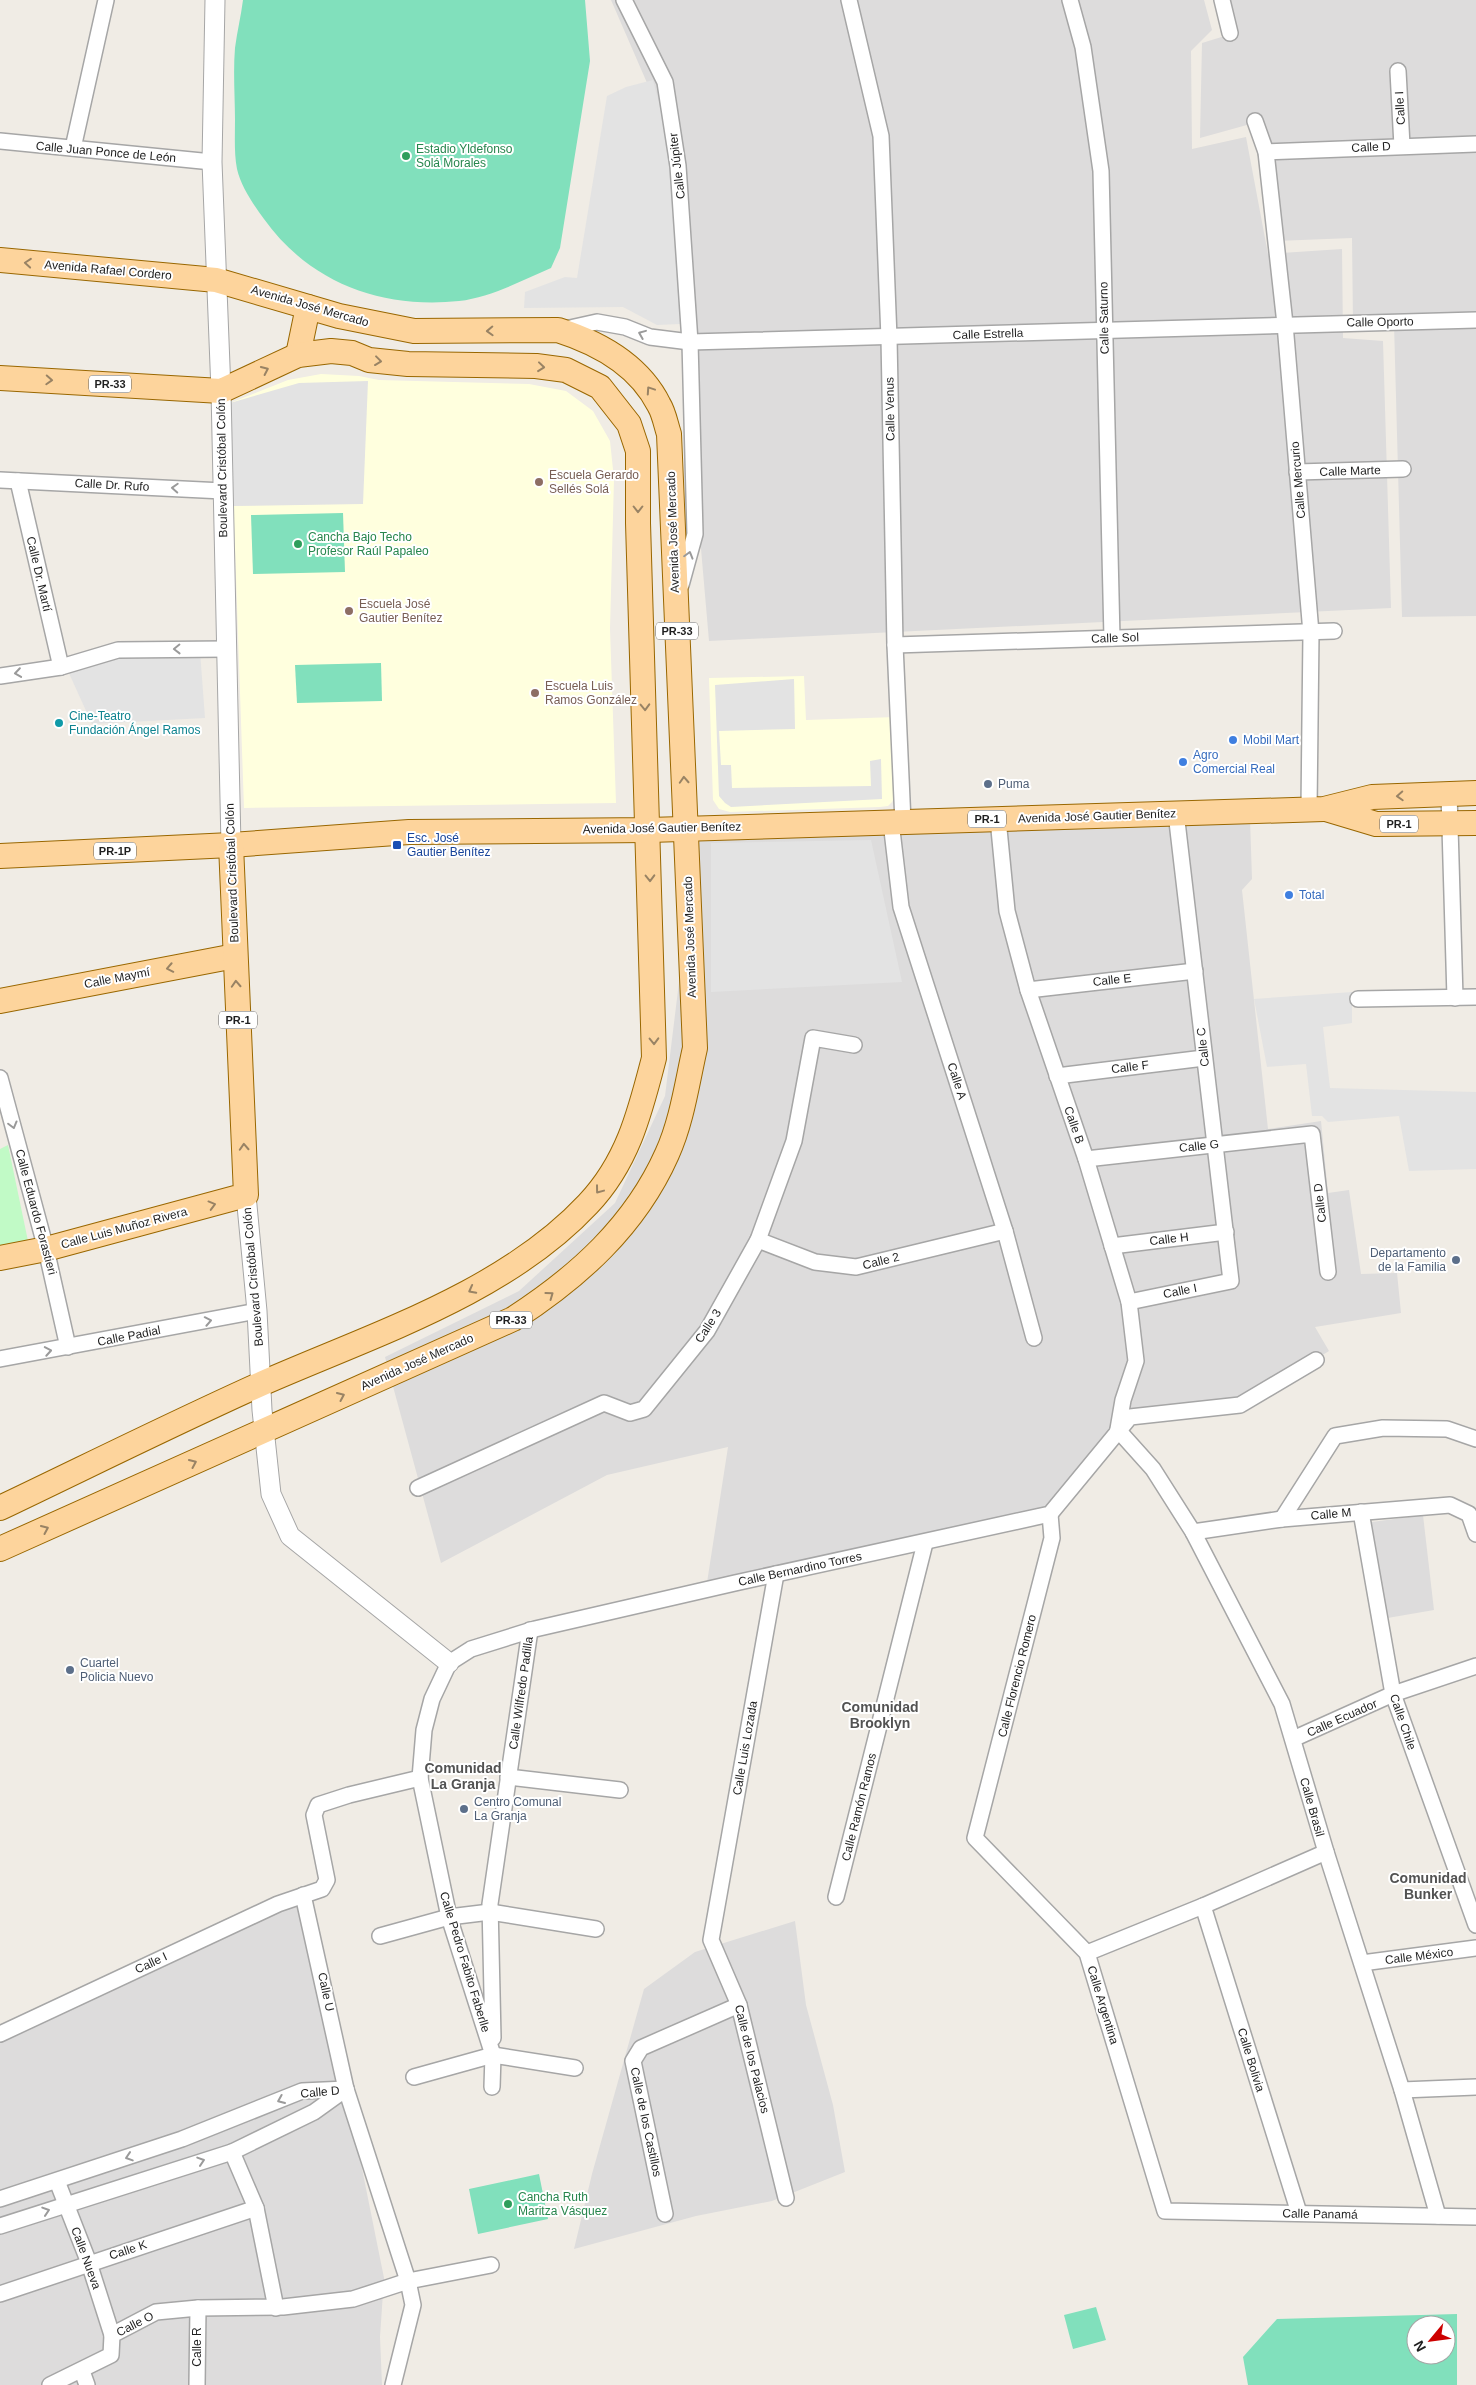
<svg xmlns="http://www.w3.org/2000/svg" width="1476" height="2385" viewBox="0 0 1476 2385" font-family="Arial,sans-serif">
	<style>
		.residential { fill: #dddcdc }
		.education { fill: #ffffde }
		.park { fill: #c1fac6 }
		.pitch { fill: #81e0bc; fill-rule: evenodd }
		.parking { fill: #e3e3e3 }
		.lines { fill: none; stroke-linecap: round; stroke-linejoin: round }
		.minor-casing { stroke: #a6a6a6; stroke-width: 18 }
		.tertiary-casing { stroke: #a6a6a6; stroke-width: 21 }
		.primary-casing { stroke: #996700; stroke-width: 26 }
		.minor { stroke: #fff; stroke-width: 15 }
		.tertiary { stroke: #fff; stroke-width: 19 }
		.primary { stroke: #fdd49c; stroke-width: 24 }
		.oneway { stroke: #998364 }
		.oneway2 { stroke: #9a9a9a }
		.leisure-dot { fill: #2e9e5b; stroke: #fff; stroke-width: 2 }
		.education-dot { fill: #8d6e63; stroke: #fff; stroke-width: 2 }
		.culture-dot { fill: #0f9aa8; stroke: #fff; stroke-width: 2 }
		.shop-dot { fill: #3f7fe0; stroke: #fff; stroke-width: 2 }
		.service-dot { fill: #5c6f8a; stroke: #fff; stroke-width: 2 }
		.transit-dot { fill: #1a4fb4; stroke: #fff; stroke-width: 2 }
		.labels { text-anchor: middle; stroke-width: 4; stroke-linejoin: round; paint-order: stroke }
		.shield { fill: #fff; stroke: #626262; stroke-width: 1 }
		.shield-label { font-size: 11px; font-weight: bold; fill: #1f1f1f }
		.street-label { font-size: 12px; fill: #1f1f1f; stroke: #fff }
		.leisure-label { font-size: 12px; fill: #27864d; stroke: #fff; text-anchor: start }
		.education-label { font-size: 12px; fill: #785e54; stroke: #fff; text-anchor: start }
		.culture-label { font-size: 12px; fill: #0d838f; stroke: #fff; text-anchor: start }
		.shop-label { font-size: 12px; fill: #366cbe; stroke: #fff; text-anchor: start }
		.service-label { font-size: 12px; fill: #4e5e75; stroke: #fff; text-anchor: start }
		.transit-label { font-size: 12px; fill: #164399; stroke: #fff; text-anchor: start }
		.neighbourhood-label { font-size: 14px; font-weight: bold; fill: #525252; stroke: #fff }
	</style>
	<rect width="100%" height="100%" fill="#f0ece5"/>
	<g class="residential">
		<polygon points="611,0 1204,0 1212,30 1191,51 1192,149 1246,137 1268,254 1342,249 1343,338 1383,341 1391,608 709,641 664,122"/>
		<polygon points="1220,0 1476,0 1476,616 1402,617 1394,324 1353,324 1352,238 1276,241 1254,123 1200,138 1202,43 1228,35"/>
		<polygon points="1250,819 1252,879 1242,890 1268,1129 1321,1121 1328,1193 1349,1190 1361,1274 1397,1273 1401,1313 1315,1327 1329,1351 1239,1407 1128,1418 1057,1514 706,1589 728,1447 607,1475 441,1563 385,1357 519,1291 615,1203 665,1096 697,836"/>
		<polygon points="1423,1515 1434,1610 1376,1620 1365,1523"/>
		<polygon points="299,1899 346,2089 384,2278 380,2337 382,2385 0,2385 0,2036"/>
		<polygon points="795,1921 806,2005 833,2105 845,2172 772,2201 696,2216 574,2249 592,2174 644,1989 695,1952"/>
	</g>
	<g class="education">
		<polygon points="321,374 359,376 379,380 529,384 566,391 593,411 610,441 614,479 610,629 616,803 244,808 230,403 288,380"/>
		<polygon points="804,676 806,720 896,717 895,795 892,802 888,806 880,807 730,812 719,809 713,800 709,678"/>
	</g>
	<polygon class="park" points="8,1145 28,1241 0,1246 0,1149"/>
	<g class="pitch">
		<path d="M243,0H585L590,61L560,248L551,268C521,281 491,297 459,301C381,309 310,283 264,219C254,205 241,187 237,169C234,154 235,136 235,120C235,97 233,72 235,48C237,32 241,16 243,0Z"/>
		<polygon points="343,513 345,572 253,574 251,515"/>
		<polygon points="381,663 382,701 297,703 295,665"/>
		<polygon points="539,2174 548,2219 478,2234 469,2189"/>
		<polygon points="1096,2307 1106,2340 1073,2349 1064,2315"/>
		<path d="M1457,2314V2385H1248L1243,2357L1277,2319ZM1416,2325H1446V2355H1416Z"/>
	</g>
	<g class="parking">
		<polygon points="653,80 664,122 674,191 680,324 657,325 623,307 524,308 525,292 565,277 577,278 607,96 626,87"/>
		<polygon points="368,381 363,504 233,506 230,403 299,383"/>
		<polygon points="200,651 205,718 92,724 68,671 107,656"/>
		<polygon points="794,679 795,729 719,731 721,765 731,765 732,788 871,786 870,761 881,759 882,799 731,807 725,803 719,796 715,685"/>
		<polygon points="871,840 902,982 711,992 711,843"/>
		<polygon points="1352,992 1352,1023 1323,1027 1330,1088 1476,1092 1476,1169 1409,1171 1399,1116 1328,1122 1322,1116 1312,1116 1306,1064 1267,1067 1254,999"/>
	</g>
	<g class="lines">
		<defs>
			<g id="minor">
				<polyline points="624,0 665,82 678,166 690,342 695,534 681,585"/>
				<polyline points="849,0 881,136 889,338 895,645 903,822"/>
				<polyline points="1070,0 1083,47 1101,171 1112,638"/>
				<polyline points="1222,0 1230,33"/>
				<polyline points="1398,71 1402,146"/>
				<polyline points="1255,121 1266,152 1285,324 1311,633 1309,809"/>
				<polyline points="0,141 212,162"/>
				<polyline points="73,148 106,0"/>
				<polyline points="1266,152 1476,144"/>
				<polyline points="561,330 597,322 625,327 650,337 690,342 1476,320"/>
				<polyline points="1297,472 1403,469"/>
				<polyline points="0,480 223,491"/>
				<polyline points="18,481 61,667"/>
				<polyline points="895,645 1334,631"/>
				<polyline points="0,676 61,667 118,650 226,649"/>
				<polyline points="1449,793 1455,998"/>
				<polyline points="998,819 1007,911 1028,990 1086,1159 1129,1302 1136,1361 1123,1400 1118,1429"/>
				<polyline points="891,822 901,907 1005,1231 1034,1338"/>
				<polyline points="1028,990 1195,971"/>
				<polyline points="1358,999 1476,997"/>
				<polyline points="1057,1076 1204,1058"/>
				<polyline points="0,1078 46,1249 68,1347"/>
				<polyline points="1086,1159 1312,1134 1328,1272"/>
				<polyline points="758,1240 815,1262 856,1267 1005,1231"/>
				<polyline points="1112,1246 1226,1232"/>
				<polyline points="1129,1302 1231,1281 1176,813"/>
				<polyline points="0,1359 257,1311"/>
				<polyline points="1118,1430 1153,1469 1193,1532 1282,1704 1326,1852 1402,2090 1438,2216"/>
				<polyline points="418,1488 604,1403 630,1413 644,1409 707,1331 758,1240 794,1141 813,1038 854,1045"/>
				<polyline points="1361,1512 1393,1694 1476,1925"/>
				<polyline points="1050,1514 1052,1538 975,1838 1087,1953 1165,2211 1476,2217"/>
				<polyline points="1282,1519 1335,1436 1383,1428 1447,1429 1476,1439"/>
				<polyline points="1193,1532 1282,1519 1450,1505 1469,1514 1476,1534"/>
				<polyline points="776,1574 711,1940 739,2005 786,2198"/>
				<polyline points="1293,1739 1393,1694 1476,1666"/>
				<polyline points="508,1777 620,1790"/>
				<polyline points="303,1895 346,2089 408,2281 413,2305 393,2385"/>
				<polyline points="836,1897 925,1543"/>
				<polyline points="1203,1906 1299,2213"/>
				<polyline points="380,1936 449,1917 490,1912 596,1929"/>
				<polyline points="1087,1953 1203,1906 1326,1852"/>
				<polyline points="1362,1963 1476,1948"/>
				<polyline points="0,2034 278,1904 322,1889 327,1880 314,1815 318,1805 349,1795 420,1778"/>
				<polyline points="493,2038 490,1904 530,1630"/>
				<polyline points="414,2077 493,2055 575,2068"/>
				<polyline points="492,2087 493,2055 449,1917 420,1778 424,1730 432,1699 449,1663 471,1649 535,1629 735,1583 1050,1514 1130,1417 1240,1405 1316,1360"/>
				<polyline points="1402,2090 1476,2087"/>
				<polyline points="232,2152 256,2208 276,2308"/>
				<polyline points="57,2181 89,2263 112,2335"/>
				<polyline points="0,2199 182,2139 302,2091 346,2089"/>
				<polyline points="665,2214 633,2061 641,2048 739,2005"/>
				<polyline points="0,2226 232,2152 314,2112 346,2089"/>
				<polyline points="0,2294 256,2208"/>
				<polyline points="82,2371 87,2385"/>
				<polyline points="50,2385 111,2355 112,2335 156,2312 198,2308 283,2307 353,2299 408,2281 491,2265"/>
				<polyline points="197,2385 198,2308"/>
			</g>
			<g id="tertiary">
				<polyline points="215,0 212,162 221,391 231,845"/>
				<polyline points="246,1195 257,1311 262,1410 271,1494 290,1536 449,1663"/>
			</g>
			<g id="primary">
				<path d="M0,260L216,280L339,316L414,331L558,330C599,343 639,365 659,405C664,413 666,425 669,434L695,1048C687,1083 682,1121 667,1154C635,1226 578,1277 513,1319L0,1549"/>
				<polyline points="298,355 308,307"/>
				<path d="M0,378L221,391L298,355L331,351L352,353L369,360L408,364L536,366L566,370L600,387L629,424L638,451V523L654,1058C640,1112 628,1162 588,1204C505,1293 372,1335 263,1383C174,1423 88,1466 0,1508"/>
				<polyline points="1326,809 1376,824 1476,823"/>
				<polyline points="0,856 231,845 409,832 649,830 1324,809 1372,797 1476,793"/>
				<polyline points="0,1001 235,956"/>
				<polyline points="0,1258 46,1249 246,1195 231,845"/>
			</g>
		</defs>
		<use href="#minor" class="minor-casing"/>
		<use href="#tertiary" class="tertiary-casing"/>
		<use href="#primary" class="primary-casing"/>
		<use href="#minor" class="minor"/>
		<use href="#tertiary" class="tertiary"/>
		<use href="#primary" class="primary"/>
	</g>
	<defs><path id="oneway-chevron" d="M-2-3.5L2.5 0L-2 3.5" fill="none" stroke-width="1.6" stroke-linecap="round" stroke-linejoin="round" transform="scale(1.25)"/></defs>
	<g class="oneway">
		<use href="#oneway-chevron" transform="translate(28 263) rotate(-175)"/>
		<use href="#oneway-chevron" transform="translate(490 331) rotate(178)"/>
		<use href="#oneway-chevron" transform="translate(378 361) rotate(7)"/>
		<use href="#oneway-chevron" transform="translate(541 367) rotate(6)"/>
		<use href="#oneway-chevron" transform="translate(265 370) rotate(-25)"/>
		<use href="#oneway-chevron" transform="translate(49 380) rotate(3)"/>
		<use href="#oneway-chevron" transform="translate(650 390) rotate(-124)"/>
		<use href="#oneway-chevron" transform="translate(638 509) rotate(90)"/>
		<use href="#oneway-chevron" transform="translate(645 707) rotate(88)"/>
		<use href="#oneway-chevron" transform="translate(684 780) rotate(-93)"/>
		<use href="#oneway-chevron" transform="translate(1400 796) rotate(177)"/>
		<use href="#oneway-chevron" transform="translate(650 878) rotate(89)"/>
		<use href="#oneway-chevron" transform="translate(170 968) rotate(169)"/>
		<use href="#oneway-chevron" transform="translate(236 984) rotate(-93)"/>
		<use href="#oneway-chevron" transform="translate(654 1041) rotate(89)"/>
		<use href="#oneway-chevron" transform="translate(244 1147) rotate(-93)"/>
		<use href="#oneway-chevron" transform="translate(599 1190) rotate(127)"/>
		<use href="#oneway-chevron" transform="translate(212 1205) rotate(-15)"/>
		<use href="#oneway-chevron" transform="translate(472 1290) rotate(152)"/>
		<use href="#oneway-chevron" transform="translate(550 1295) rotate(-36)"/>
		<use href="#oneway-chevron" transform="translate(341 1396) rotate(-24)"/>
		<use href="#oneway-chevron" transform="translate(193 1463) rotate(-24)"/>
		<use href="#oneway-chevron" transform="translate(45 1529) rotate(-24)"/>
	</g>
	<g class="oneway2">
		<use href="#oneway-chevron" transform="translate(642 334) rotate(-158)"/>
		<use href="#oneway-chevron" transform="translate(175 488) rotate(-177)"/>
		<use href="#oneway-chevron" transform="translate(689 555) rotate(-74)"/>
		<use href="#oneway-chevron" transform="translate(177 649) rotate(179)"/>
		<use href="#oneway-chevron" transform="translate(18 673) rotate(172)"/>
		<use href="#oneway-chevron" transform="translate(13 1125) rotate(75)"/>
		<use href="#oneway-chevron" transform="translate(208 1321) rotate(-11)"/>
		<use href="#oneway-chevron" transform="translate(48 1351) rotate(-10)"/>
		<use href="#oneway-chevron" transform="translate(281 2100) rotate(157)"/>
		<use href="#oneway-chevron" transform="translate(129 2157) rotate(162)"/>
		<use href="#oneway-chevron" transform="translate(201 2161) rotate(-18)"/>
		<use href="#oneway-chevron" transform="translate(46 2211) rotate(-18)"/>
	</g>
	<g class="leisure-dot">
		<circle cx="406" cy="156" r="5"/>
		<circle cx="298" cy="544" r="5"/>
		<circle cx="508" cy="2204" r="5"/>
	</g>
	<g class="education-dot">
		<circle cx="539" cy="482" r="5"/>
		<circle cx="349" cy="611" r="5"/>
		<circle cx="535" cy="693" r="5"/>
	</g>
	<circle class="culture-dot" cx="59" cy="723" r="5"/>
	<g class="shop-dot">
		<circle cx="1233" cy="740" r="5"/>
		<circle cx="1183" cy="762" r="5"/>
		<circle cx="1289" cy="895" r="5"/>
	</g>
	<g class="service-dot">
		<circle cx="988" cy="784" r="5"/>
		<circle cx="1456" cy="1260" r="5"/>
		<circle cx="70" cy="1670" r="5"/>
		<circle cx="464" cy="1809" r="5"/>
	</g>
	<rect class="transit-dot" x="392" y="840" width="10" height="10" rx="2.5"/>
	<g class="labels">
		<g class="shield">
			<rect x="89" y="375.5" width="42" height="17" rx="4"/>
			<rect x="656" y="622.5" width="42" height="17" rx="4"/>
			<rect x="968" y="810.5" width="38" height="17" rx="4"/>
			<rect x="1380" y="815.5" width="38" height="17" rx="4"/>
			<rect x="94" y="842.5" width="42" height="17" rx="4"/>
			<rect x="219" y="1011.5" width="38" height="17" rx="4"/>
			<rect x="490" y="1311.5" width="42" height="17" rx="4"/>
		</g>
		<g class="shield-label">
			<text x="110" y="388">PR-33</text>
			<text x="677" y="635">PR-33</text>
			<text x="987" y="823">PR-1</text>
			<text x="1399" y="828">PR-1</text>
			<text x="115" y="855">PR-1P</text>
			<text x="238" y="1024">PR-1</text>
			<text x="511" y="1324">PR-33</text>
		</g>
		<g class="street-label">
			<text transform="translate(1400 108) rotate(-93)" y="4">Calle I</text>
			<text transform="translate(1371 147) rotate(-3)" y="4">Calle D</text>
			<text transform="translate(106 152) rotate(5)" y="4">Calle Juan Ponce de León</text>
			<text transform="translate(677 166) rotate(-97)" y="4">Calle Júpiter</text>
			<text transform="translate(108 270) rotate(5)" y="4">Avenida Rafael Cordero</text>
			<text transform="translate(310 306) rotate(16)" y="4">Avenida José Mercado</text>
			<text transform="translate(1104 318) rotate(-91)" y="4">Calle Saturno</text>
			<text transform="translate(1380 322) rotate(-1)" y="4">Calle Oporto</text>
			<text transform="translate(988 334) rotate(-2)" y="4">Calle Estrella</text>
			<text transform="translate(890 409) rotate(-91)" y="4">Calle Venus</text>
			<text transform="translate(222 468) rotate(-91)" y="4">Boulevard Cristóbal Colón</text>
			<text transform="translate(1350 471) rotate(-2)" y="4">Calle Marte</text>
			<text transform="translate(1298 480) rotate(-95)" y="4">Calle Mercurio</text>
			<text transform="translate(112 485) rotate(3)" y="4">Calle Dr. Rufo</text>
			<text transform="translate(673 532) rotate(-92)" y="4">Avenida José Mercado</text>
			<text transform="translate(39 574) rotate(77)" y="4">Calle Dr. Martí</text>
			<text transform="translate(1115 638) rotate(-2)" y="4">Calle Sol</text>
			<text transform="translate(1097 816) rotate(-2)" y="4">Avenida José Gautier Benítez</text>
			<text transform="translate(662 828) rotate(-1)" y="4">Avenida José Gautier Benítez</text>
			<text transform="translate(232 873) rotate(-92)" y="4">Boulevard Cristóbal Colón</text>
			<text transform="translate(690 937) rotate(-92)" y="4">Avenida José Mercado</text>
			<text transform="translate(117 978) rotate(-11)" y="4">Calle Maymí</text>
			<text transform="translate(1112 980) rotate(-6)" y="4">Calle E</text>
			<text transform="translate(1203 1047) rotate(-96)" y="4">Calle C</text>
			<text transform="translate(1130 1067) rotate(-7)" y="4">Calle F</text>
			<text transform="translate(957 1081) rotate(72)" y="4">Calle A</text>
			<text transform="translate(1074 1125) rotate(71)" y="4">Calle B</text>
			<text transform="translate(1199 1146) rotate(-6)" y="4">Calle G</text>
			<text transform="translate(1320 1203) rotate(-97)" y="4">Calle D</text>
			<text transform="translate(36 1212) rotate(75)" y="4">Calle Eduardo Forastieri</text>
			<text transform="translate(124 1228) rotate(-15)" y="4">Calle Luis Muñoz Rivera</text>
			<text transform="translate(1169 1239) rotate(-7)" y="4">Calle H</text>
			<text transform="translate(881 1261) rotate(-14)" y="4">Calle 2</text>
			<text transform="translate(253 1277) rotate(-95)" y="4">Boulevard Cristóbal Colón</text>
			<text transform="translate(1180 1291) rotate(-11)" y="4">Calle I</text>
			<text transform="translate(708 1326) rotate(-57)" y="4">Calle 3</text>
			<text transform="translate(129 1336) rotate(-11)" y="4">Calle Padial</text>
			<text transform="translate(417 1362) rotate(-24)" y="4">Avenida José Mercado</text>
			<text transform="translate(1331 1514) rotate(-5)" y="4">Calle M</text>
			<text transform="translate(800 1569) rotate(-12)" y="4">Calle Bernardino Torres</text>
			<text transform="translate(1017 1676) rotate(-76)" y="4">Calle Florencio Romero</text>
			<text transform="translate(521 1693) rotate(-82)" y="4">Calle Wilfredo Padilla</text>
			<text transform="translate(1342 1718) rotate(-24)" y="4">Calle Ecuador</text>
			<text transform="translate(1403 1722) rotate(71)" y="4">Calle Chile</text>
			<text transform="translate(745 1748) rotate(-80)" y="4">Calle Luis Lozada</text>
			<text transform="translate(859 1807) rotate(-76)" y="4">Calle Ramón Ramos</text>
			<text transform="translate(1312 1807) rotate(74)" y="4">Calle Brasil</text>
			<text transform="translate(1419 1956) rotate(-7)" y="4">Calle México</text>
			<text transform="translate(465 1962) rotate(73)" y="4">Calle Pedro Fabito Faberlle</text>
			<text transform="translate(151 1963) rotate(-25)" y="4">Calle I</text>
			<text transform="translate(326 1992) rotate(78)" y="4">Calle U</text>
			<text transform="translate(1103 2005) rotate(73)" y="4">Calle Argentina</text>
			<text transform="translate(752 2059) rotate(76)" y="4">Calle de los Palacios</text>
			<text transform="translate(1251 2060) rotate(73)" y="4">Calle Bolivia</text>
			<text transform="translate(320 2092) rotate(-5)" y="4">Calle D</text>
			<text transform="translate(646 2122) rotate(78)" y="4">Calle de los Castillos</text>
			<text transform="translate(1320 2214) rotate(1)" y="4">Calle Panamá</text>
			<text transform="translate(128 2250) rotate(-18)" y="4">Calle K</text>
			<text transform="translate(86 2258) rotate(70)" y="4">Calle Nueva</text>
			<text transform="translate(135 2324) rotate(-27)" y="4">Calle O</text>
			<text transform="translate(197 2347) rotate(-90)" y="4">Calle R</text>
		</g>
		<g class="leisure-label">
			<text x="416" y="153">Estadio Yldefonso<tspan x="416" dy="14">Solá Morales</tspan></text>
			<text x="308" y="541">Cancha Bajo Techo<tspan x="308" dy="14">Profesor Raúl Papaleo</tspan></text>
			<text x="518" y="2201">Cancha Ruth<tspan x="518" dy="14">Maritza Vásquez</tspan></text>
		</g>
		<g class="education-label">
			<text x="549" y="479">Escuela Gerardo<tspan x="549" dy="14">Sellés Solá</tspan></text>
			<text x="359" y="608">Escuela José<tspan x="359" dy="14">Gautier Benítez</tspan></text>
			<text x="545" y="690">Escuela Luis<tspan x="545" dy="14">Ramos González</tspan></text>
		</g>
		<g class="culture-label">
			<text x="69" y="720">Cine-Teatro<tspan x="69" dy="14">Fundación Ángel Ramos</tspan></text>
		</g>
		<g class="shop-label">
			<text x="1243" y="744">Mobil Mart</text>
			<text x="1193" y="759">Agro<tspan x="1193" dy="14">Comercial Real</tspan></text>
			<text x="1299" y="899">Total</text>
		</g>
		<g class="service-label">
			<text x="998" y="788">Puma</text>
			<text x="1446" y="1257" text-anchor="end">Departamento<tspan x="1446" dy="14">de la Familia</tspan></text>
			<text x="80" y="1667">Cuartel<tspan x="80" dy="14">Policia Nuevo</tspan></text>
			<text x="474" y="1806">Centro Comunal<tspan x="474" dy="14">La Granja</tspan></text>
		</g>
		<g class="transit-label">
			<text x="407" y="842">Esc. José<tspan x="407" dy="14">Gautier Benítez</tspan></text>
		</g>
		<g class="neighbourhood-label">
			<text x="880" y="1712">Comunidad<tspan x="880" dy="16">Brooklyn</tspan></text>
			<text x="463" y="1773">Comunidad<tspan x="463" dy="16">La Granja</tspan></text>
			<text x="1428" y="1883">Comunidad<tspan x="1428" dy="16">Bunker</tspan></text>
		</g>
	</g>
	<g transform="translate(1431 2340) rotate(241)"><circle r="24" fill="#ffffff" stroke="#a5a5a5"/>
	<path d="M0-4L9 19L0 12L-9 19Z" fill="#cd0100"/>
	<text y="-8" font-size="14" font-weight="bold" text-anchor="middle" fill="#1f1f1f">N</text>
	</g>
</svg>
